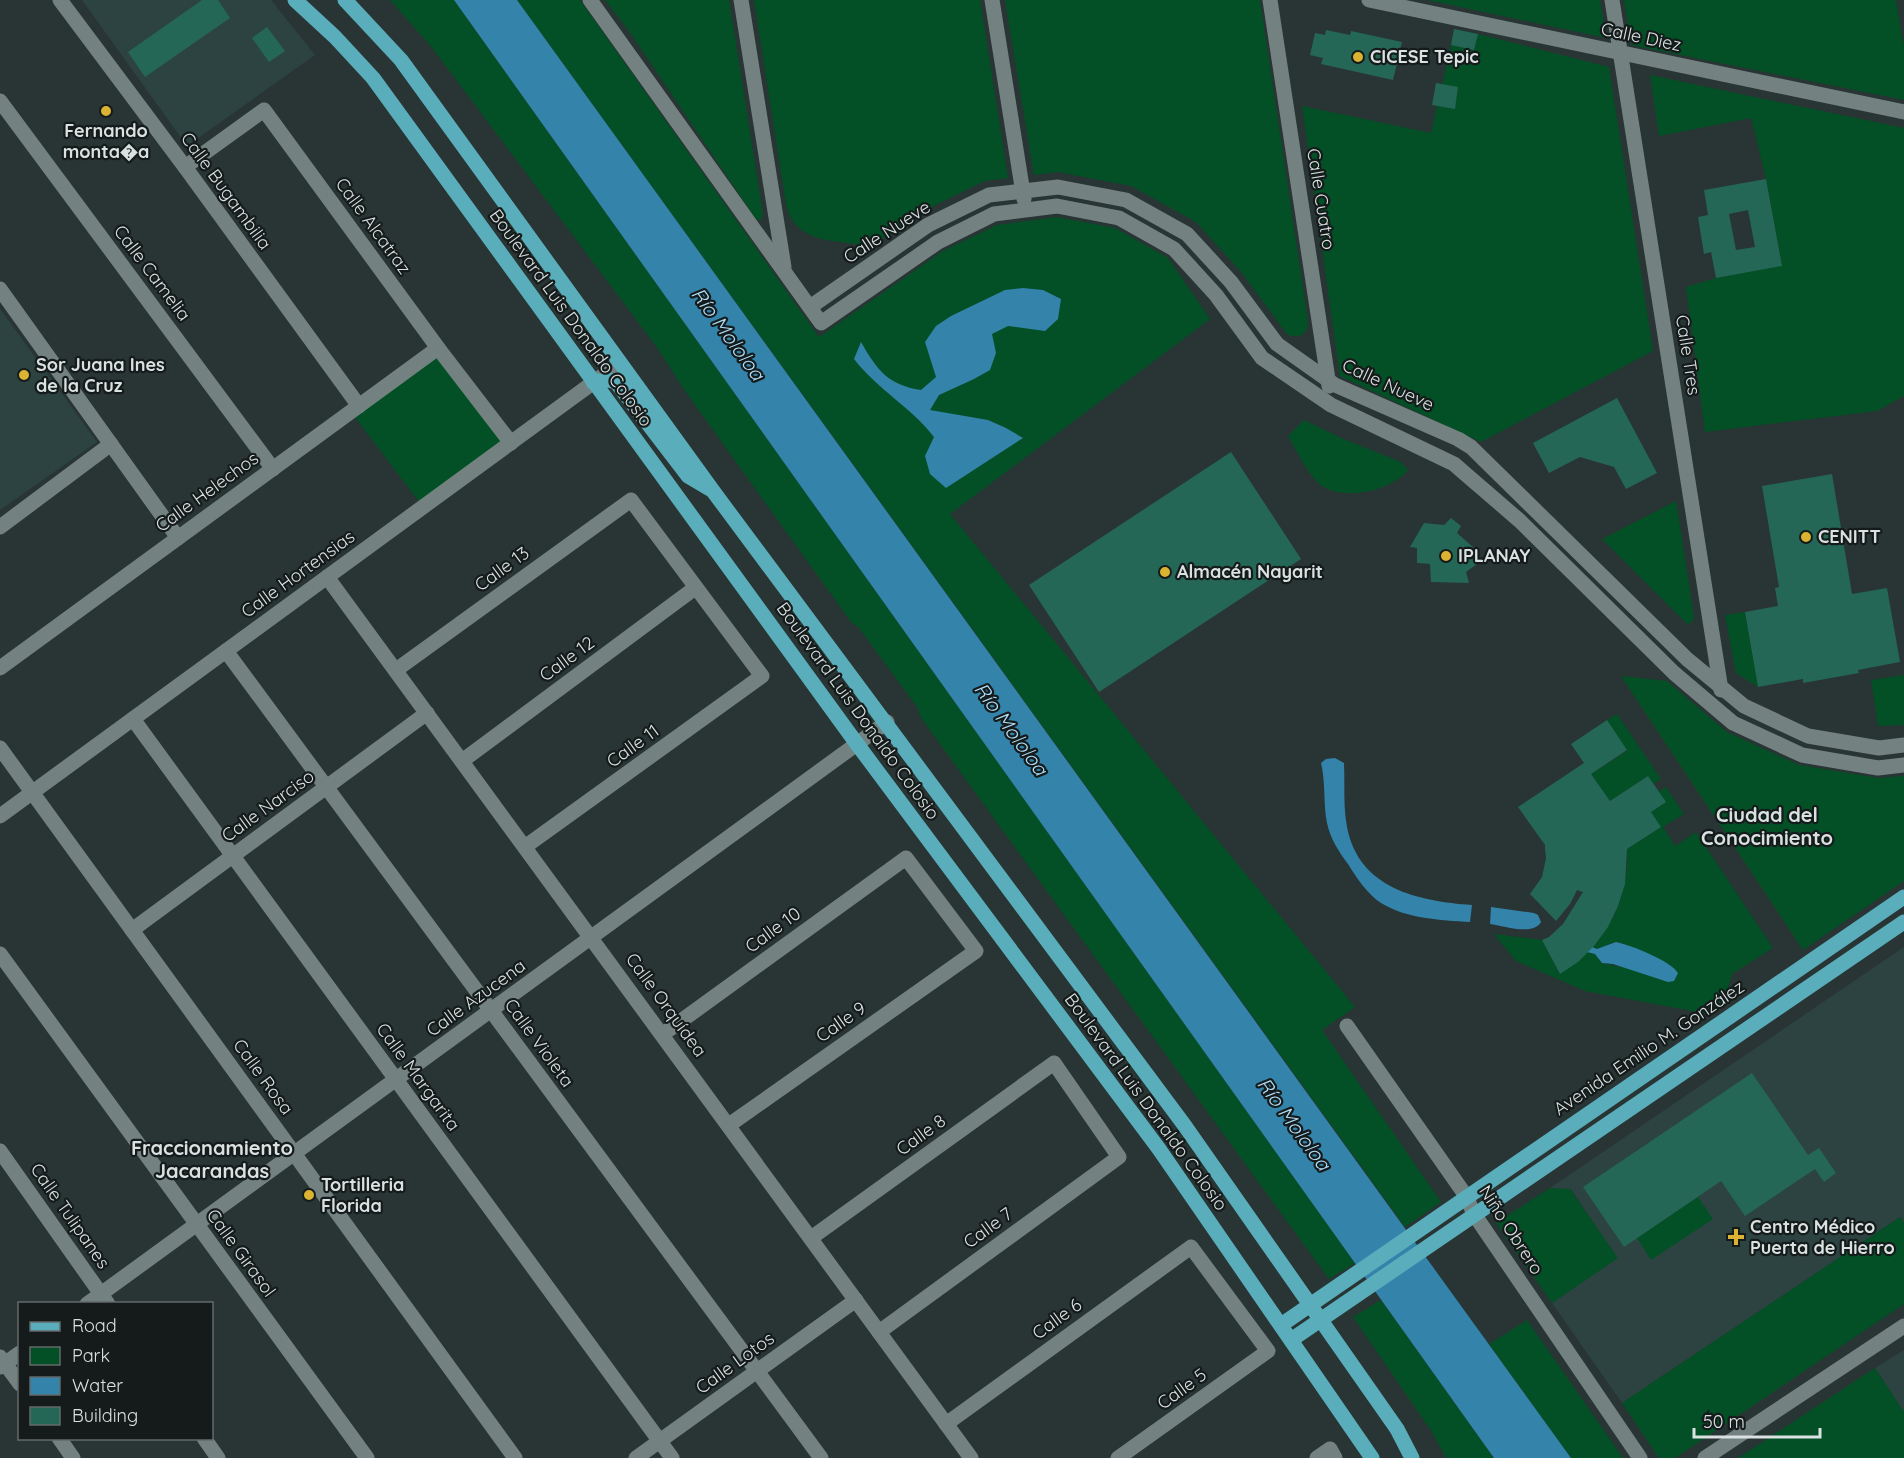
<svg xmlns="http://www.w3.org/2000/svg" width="1904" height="1458" viewBox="0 0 1904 1458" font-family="Quicksand,sans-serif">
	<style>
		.built { fill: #2d4342 }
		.green { fill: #035026 }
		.water { fill: #3383ab }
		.building { fill: #246756; fill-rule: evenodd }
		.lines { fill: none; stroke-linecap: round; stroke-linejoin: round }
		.minor { stroke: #738281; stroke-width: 15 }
		.major { stroke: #5aadbb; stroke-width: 15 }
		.poi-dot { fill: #dab333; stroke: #151b1b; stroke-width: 2 }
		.labels { text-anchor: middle; stroke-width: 4.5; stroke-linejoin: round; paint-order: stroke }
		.street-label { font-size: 18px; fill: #d9e1e1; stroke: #151b1b }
		.poi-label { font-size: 18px; font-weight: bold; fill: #d9e1e1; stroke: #151b1b; text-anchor: start }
		.water-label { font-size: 20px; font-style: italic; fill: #afdef9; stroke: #151b1b }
		.neighbourhood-label { font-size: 20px; font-weight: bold; fill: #d9e1e1; stroke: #151b1b }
	</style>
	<rect width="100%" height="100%" fill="#283534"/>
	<g class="built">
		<polygon points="82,0 271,0 315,55 187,146"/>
		<polygon points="0,309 97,442 0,510"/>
		<polygon points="1904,947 1904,1223 1900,1217 1622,1403 1552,1303 1617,1258 1571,1189 1550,1188"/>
		<polygon points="1904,1350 1904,1412 1875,1368"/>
	</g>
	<g class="green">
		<polygon points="390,0 454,0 1355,1263 1329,1279 921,718 917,707 859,628 851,622 685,391 656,346 433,49"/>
		<polygon points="517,0 580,0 819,337 943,251 997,225 1057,217 1115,228 1168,258 1210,319 950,514 1355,1007 1322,1030 1441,1202 1405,1227"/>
		<polygon points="605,0 729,0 763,215 761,220 756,219 629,31"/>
		<path d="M754,0H980L1008,178L985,181L921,212L878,242L862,245C830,240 794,242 786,204Z"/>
		<path d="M1005,0H1260L1308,322C1308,334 1298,340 1287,334L1242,273L1196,222L1131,186L1058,172L1034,175Z"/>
		<polygon points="1428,0 1600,0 1606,38 1427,0"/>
		<polygon points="1624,0 1896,0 1904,47 1904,100 1631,45"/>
		<polygon points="1478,34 1609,67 1653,351 1481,442 1340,376 1302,106 1431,133 1437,106 1455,108 1458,88 1442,85 1451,45 1474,50"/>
		<polygon points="1650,75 1904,128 1904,396 1877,411 1705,432 1686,287 1716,278 1782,265 1766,179 1751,118 1659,136"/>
		<polygon points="438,348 511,443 423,507 351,412"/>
		<path d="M1304,420L1341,438L1401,462L1408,470C1391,491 1345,501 1322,486C1312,481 1294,447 1288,436Z"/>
		<polygon points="1676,501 1694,617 1693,621 1687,624 1602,539"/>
		<polygon points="1745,612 1758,687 1736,673 1725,615"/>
		<polygon points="1904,675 1904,725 1878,726 1871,680"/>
		<polygon points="1621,676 1667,681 1727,732 1799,765 1878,778 1904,776 1904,881 1803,950"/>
		<polygon points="1617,714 1661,779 1653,784 1648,776 1610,801 1591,774 1627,751 1607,720"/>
		<path d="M1666,787L1684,814L1663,827L1675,846L1696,832L1773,948L1732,974L1724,1003L1708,1014L1585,991L1516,961L1494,934L1542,940L1560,974L1587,952L1595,954L1602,963L1622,967H1672L1624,944L1616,942L1597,949L1592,947C1617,921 1629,885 1627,849L1661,827L1651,812L1658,792Z"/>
		<polygon points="1550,1188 1570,1189 1618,1258 1552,1303 1496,1223"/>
		<polygon points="1698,1197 1713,1219 1651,1260 1637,1238"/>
		<polygon points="1900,1217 1904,1223 1904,1304 1675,1458 1659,1458 1622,1403"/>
		<polygon points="1381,1300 1494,1458 1446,1458 1432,1432 1353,1317"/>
		<polygon points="1527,1320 1623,1458 1571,1458 1489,1344"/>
		<polygon points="1875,1368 1904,1412 1904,1458 1738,1458"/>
	</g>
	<g class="water">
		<polygon points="454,0 517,0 1571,1458 1494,1458"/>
		<path d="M1023,288L1043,290L1061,299L1058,319L1045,331L1008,326L992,334L996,353L990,370L974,379L939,395L930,410L988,420L1006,428L1023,438L946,488L930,474L925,456L934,437C912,408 877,389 854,359L861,342C877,370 888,385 921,390L936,377L925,342L936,326L951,316L1005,290Z"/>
		<path d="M1335,758L1344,763C1345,784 1343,806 1347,827C1359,889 1418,901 1472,905L1470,922C1440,920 1407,919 1381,903C1368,895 1356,877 1348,864C1339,852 1330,838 1327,823C1323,803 1326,784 1321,763L1326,759Z"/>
		<path d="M1491,907L1534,913L1538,915L1541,922C1533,936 1504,926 1490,924Z"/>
		<path d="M1616,942C1631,945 1671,961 1678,973L1674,981L1668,982L1613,964L1602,963L1595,954L1587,952L1592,947L1597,949Z"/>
	</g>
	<g class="building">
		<polygon points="202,0 218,0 230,18 145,77 128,52"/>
		<polygon points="267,27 285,51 269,62 252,38"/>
		<polygon points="1454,29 1478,34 1474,50 1451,45"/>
		<polygon points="1326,30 1350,35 1351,31 1402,42 1393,80 1321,64 1323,58 1310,55 1315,33 1325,35"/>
		<polygon points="1436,83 1458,87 1455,109 1432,105"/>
		<path d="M1766,179L1782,266L1716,278L1711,252L1704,254L1698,217L1708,215L1704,190ZM1748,210L1755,247L1736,250L1729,214Z"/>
		<polygon points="1617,398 1657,473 1626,489 1614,467 1580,457 1549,473 1533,443"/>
		<polygon points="1231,452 1301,559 1099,692 1029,585"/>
		<polygon points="1832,474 1852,594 1887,588 1900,662 1858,670 1859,673 1803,683 1803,679 1758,687 1745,612 1778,606 1775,588 1779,587 1762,486"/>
		<polygon points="1451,518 1461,526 1457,533 1474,548 1477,564 1466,572 1469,583 1431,582 1430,564 1417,563 1417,548 1410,547 1424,523 1444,525"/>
		<polygon points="1607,720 1627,750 1591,774 1610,801 1648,776 1666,802 1651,812 1661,827 1627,849 1625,884 1618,906 1608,927 1594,946 1578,962 1560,974 1542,940 1549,937 1563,924 1583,892 1577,890 1570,904 1556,921 1530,894 1542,877 1546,858 1545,849 1545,845 1518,807 1584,763 1571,744"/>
		<polygon points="1752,1073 1808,1155 1819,1148 1836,1173 1824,1182 1815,1169 1745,1216 1721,1181 1624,1247 1583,1187"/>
	</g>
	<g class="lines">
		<g class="minor">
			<polyline points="60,0 185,167 359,406"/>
			<polyline points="590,0 821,323 938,242 994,214 1057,206 1119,218 1174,249 1216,295 1262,358 1331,405 1454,464 1462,471 1520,521 1674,673 1733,723 1802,755 1878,768 1904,765"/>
			<polyline points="741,0 784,267"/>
			<polyline points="992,0 1024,199"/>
			<polyline points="1270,0 1329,386"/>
			<polyline points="1369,0 1904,112"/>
			<polyline points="1612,0 1721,690"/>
			<polyline points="0,101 273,469"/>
			<polyline points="185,167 264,110 438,348 511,443"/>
			<polyline points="0,289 178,538"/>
			<polyline points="810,307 928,225 989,195 1058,187 1126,200 1187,234 1231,282 1277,344 1335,385 1458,439 1471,447 1687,659 1744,706 1808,736 1879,748 1904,745"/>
			<polyline points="0,527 111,444"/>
			<polyline points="327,577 971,1458"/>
			<polyline points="226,651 821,1458"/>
			<polyline points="0,668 438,348"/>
			<polyline points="396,670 631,500 762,676 526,846"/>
			<polyline points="133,719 672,1458"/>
			<polyline points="0,748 515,1458"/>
			<polyline points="462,761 695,588"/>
			<polyline points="0,816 620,363"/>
			<polyline points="132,930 427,713"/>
			<polyline points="0,954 367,1458"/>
			<polyline points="1347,1026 1466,1196 1474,1214 1640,1458"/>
			<polyline points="663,1034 906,858 976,951 729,1125"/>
			<polyline points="0,1151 108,1304"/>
			<polyline points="811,1238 1054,1063 1119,1157 879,1332"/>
			<polyline points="87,1304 887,722"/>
			<polyline points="0,1357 20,1384"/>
			<polyline points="0,1367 20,1353"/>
			<polyline points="946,1424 1191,1247 1268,1351 1118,1458"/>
			<polyline points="59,1438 73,1458"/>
			<polyline points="204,1438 218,1458"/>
			<polyline points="636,1458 856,1300"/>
			<polyline points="1317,1458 1330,1449 1335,1458"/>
			<polyline points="1705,1458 1904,1326"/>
		</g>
		<g class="major">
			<polyline points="295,0 335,37 373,78 857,744 1159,1149 1372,1458"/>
			<polyline points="345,0 401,60 713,491 1185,1126 1397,1429 1412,1458"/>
			<polyline points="593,382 609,380 616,382 688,476 710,489"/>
			<polyline points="1281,1325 1904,897"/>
			<polyline points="1291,1340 1904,922"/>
		</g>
	</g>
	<g class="poi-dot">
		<circle cx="1358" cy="57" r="6"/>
		<circle cx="106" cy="111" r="6"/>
		<circle cx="24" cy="375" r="6"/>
		<circle cx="1806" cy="537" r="6"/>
		<circle cx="1446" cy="556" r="6"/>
		<circle cx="1165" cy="572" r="6"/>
		<circle cx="309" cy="1195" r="6"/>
		<path d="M1733 1228h6v6h6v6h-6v6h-6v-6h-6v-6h6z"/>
	</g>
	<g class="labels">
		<g class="street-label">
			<text transform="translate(1641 37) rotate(12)" y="6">Calle Diez</text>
			<text transform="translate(226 191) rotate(54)" y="6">Calle Bugambilia</text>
			<text transform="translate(1321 199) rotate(81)" y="6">Calle Cuatro</text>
			<text transform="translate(373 226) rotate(54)" y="6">Calle Alcatraz</text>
			<text transform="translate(887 232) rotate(-33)" y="6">Calle Nueve</text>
			<text transform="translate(152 273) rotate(53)" y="6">Calle Camelia</text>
			<text transform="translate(571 318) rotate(54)" y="6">Boulevard Luis Donaldo Colosio</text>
			<text transform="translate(1688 355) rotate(81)" y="6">Calle Tres</text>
			<text transform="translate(1388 385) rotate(25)" y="6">Calle Nueve</text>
			<text transform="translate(207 492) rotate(-36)" y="6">Calle Helechos</text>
			<text transform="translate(502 569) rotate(-36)" y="6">Calle 13</text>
			<text transform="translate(298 574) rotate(-36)" y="6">Calle Hortensias</text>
			<text transform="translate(567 659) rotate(-36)" y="6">Calle 12</text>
			<text transform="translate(858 711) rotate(54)" y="6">Boulevard Luis Donaldo Colosio</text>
			<text transform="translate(633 746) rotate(-36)" y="6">Calle 11</text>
			<text transform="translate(268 806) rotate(-36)" y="6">Calle Narciso</text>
			<text transform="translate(773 930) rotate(-36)" y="6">Calle 10</text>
			<text transform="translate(476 998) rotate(-36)" y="6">Calle Azucena</text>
			<text transform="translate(666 1005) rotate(54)" y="6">Calle Orquídea</text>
			<text transform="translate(841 1022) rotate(-35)" y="6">Calle 9</text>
			<text transform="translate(539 1043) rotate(54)" y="6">Calle Violeta</text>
			<text transform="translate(1649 1048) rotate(-34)" y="6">Avenida Emilio M. González</text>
			<text transform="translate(263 1077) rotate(54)" y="6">Calle Rosa</text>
			<text transform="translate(418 1077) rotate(54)" y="6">Calle Margarita</text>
			<text transform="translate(1146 1102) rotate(54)" y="6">Boulevard Luis Donaldo Colosio</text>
			<text transform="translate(921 1135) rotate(-36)" y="6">Calle 8</text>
			<text transform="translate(70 1216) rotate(55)" y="6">Calle Tulipanes</text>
			<text transform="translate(988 1228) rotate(-36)" y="6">Calle 7</text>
			<text transform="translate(1511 1230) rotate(57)" y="6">Niño Obrero</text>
			<text transform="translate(241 1253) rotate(54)" y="6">Calle Girasol</text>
			<text transform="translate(1057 1319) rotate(-36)" y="6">Calle 6</text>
			<text transform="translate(735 1363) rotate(-36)" y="6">Calle Lotos</text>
			<text transform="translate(1182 1389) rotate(-36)" y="6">Calle 5</text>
		</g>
		<g class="poi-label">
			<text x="1370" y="63">CICESE Tepic</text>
			<text x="106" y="137" text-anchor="middle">Fernando<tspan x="106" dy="21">monta�a</tspan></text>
			<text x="36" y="371">Sor Juana Ines<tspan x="36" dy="21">de la Cruz</tspan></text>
			<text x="1818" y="543">CENITT</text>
			<text x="1458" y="562">IPLANAY</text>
			<text x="1177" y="578">Almacén Nayarit</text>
			<text x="321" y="1191">Tortilleria<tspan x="321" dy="21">Florida</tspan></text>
			<text x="1750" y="1233">Centro Médico<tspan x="1750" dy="21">Puerta de Hierro</tspan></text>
		</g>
		<g class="water-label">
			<text transform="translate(728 334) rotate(54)" y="7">Río Mololoa</text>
			<text transform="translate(1011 729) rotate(54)" y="7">Río Mololoa</text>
			<text transform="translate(1294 1124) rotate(54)" y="7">Río Mololoa</text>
		</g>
		<g class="neighbourhood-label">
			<text x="1767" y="822">Ciudad del<tspan x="1767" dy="23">Conocimiento</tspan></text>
			<text x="212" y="1155">Fraccionamiento<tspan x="212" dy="23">Jacarandas</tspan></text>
		</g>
	</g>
	<rect x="18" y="1302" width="195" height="138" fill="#151b1b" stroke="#636a6a" stroke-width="1.5"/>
	<rect x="30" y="1322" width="30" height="9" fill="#5aadbb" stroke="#636a6a" stroke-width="1.5"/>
	<text x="72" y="1332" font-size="18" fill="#d9e1e1">Road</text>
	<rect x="30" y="1347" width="30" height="18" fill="#035026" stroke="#636a6a" stroke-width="1.5"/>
	<text x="72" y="1362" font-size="18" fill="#d9e1e1">Park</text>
	<rect x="30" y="1377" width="30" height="18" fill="#3383ab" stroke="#636a6a" stroke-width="1.5"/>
	<text x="72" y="1392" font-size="18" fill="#d9e1e1">Water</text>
	<rect x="30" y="1407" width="30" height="18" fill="#246756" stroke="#636a6a" stroke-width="1.5"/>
	<text x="72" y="1422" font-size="18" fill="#d9e1e1">Building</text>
	<path d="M1694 1428v9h126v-9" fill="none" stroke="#d9e1e1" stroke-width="3"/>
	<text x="1703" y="1428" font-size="18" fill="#d9e1e1" stroke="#151b1b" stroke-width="4.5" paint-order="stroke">50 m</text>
</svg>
